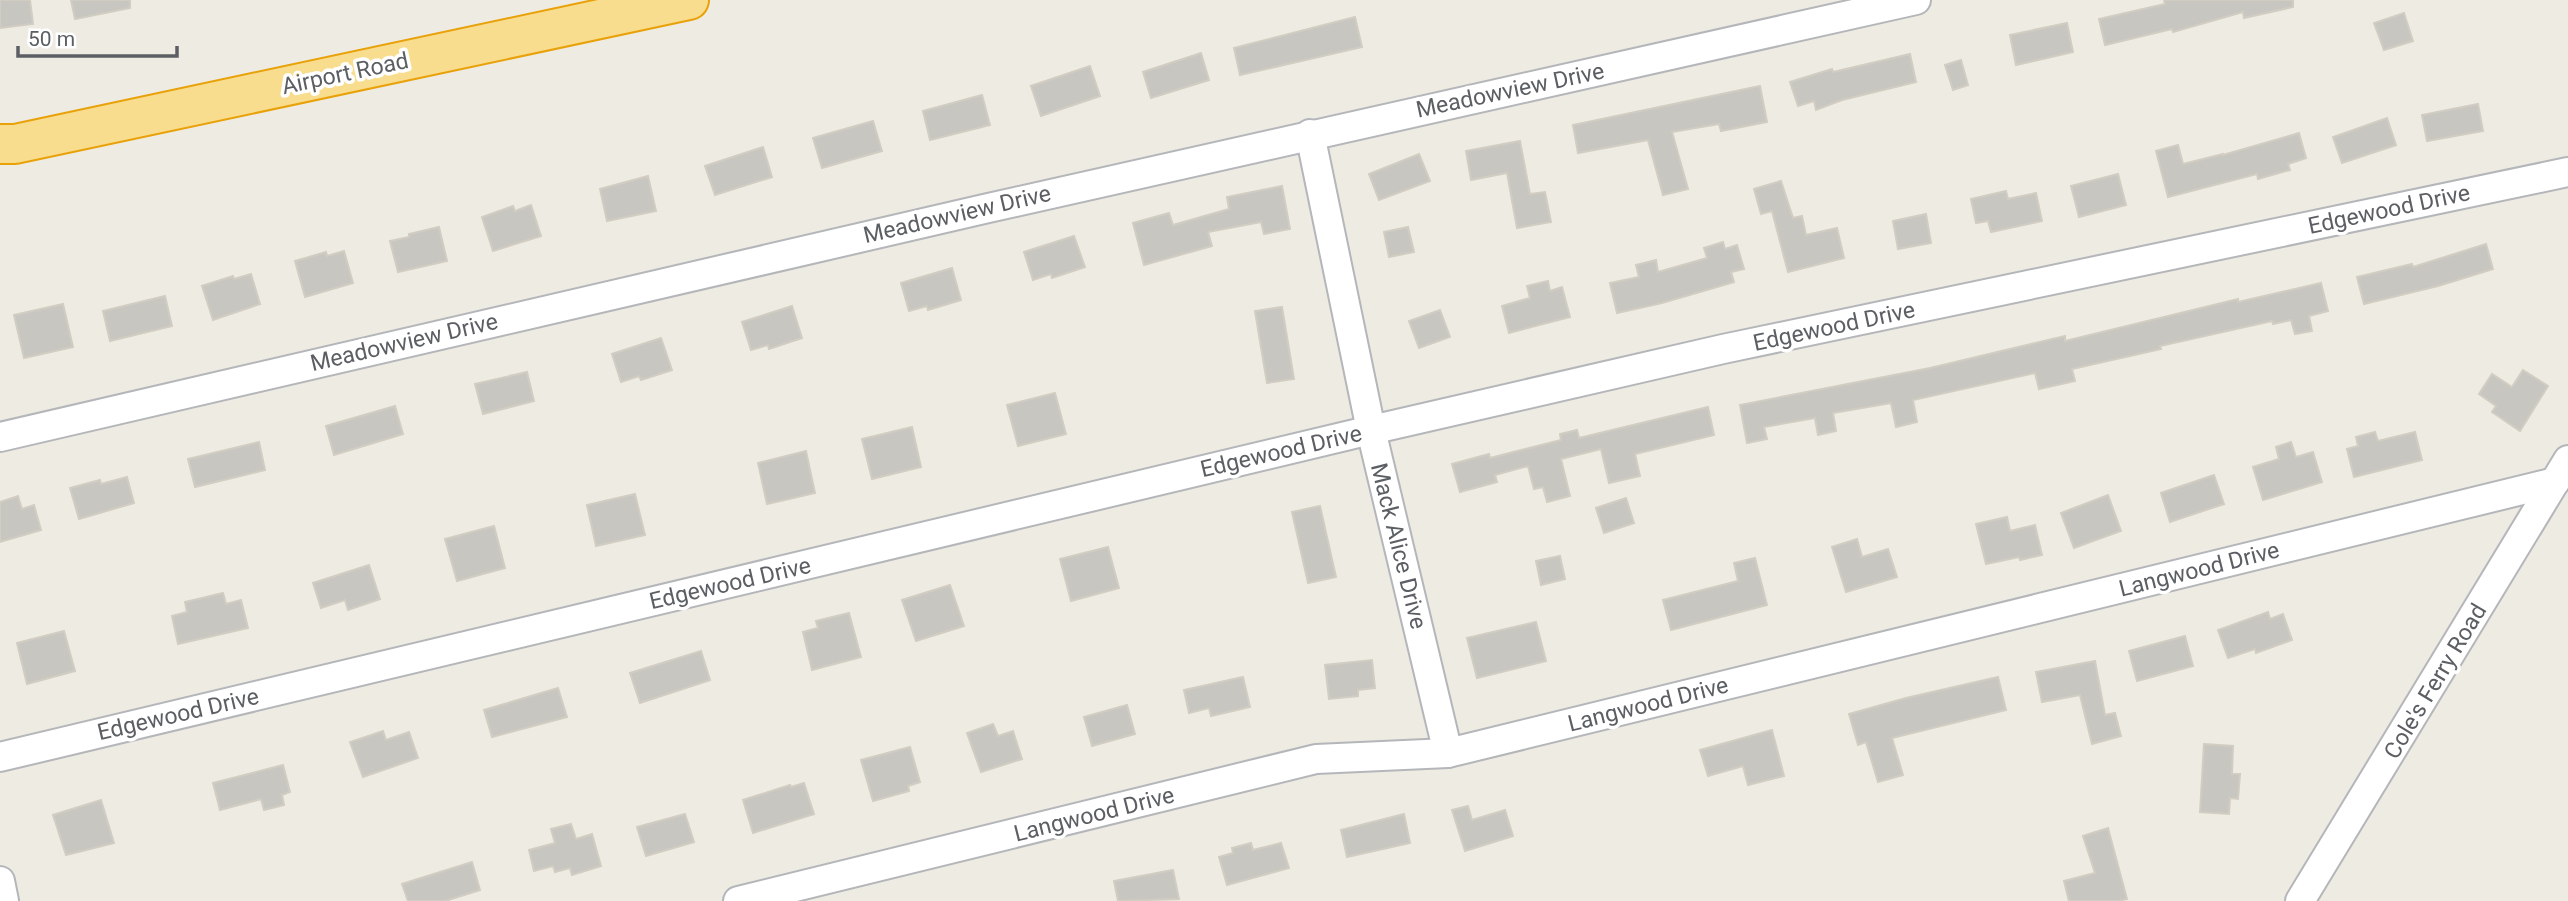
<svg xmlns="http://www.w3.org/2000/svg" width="2568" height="901" viewBox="0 0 2568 901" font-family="Roboto,sans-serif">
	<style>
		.building { fill: #c8c6c0; stroke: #d2cdc2; stroke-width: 2 }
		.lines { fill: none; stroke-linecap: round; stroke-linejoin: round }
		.minor-casing { stroke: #b4b6ba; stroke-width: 32 }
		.highway-casing { stroke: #e8a109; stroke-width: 42 }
		.minor { stroke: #fff; stroke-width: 28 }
		.highway { stroke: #f9dd8f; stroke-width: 38 }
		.labels { text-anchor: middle; stroke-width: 7; stroke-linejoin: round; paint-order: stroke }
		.street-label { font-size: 23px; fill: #5b5f63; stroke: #fff }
	</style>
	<rect width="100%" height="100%" fill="#eeebe3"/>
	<g class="building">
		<polygon points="0,0 30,0 33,24 0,28"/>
		<polygon points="71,0 130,0 130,8 75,19"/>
		<polygon points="2164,0 2293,0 2293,7 2244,18 2243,12 2173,32 2172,29 2105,45 2099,19 2165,4"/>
		<polygon points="2404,13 2413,41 2384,50 2374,23"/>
		<polygon points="1355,17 1362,47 1240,75 1234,48"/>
		<polygon points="2067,23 2073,52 2016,65 2010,35"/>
		<polygon points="1201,53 1209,80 1151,98 1143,72"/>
		<polygon points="1910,54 1916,82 1842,100 1816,110 1814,101 1798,106 1790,82 1832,69 1833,72"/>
		<polygon points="1961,60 1968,85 1953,90 1945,65"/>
		<polygon points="1090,66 1100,96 1041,116 1031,86"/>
		<polygon points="1760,86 1767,122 1721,131 1719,124 1672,132 1688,189 1663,195 1648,140 1578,153 1573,125"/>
		<polygon points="982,95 990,125 930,140 923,111"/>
		<polygon points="2478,104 2483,131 2427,141 2422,115"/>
		<polygon points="2387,118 2396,145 2342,163 2333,137"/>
		<polygon points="873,121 882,151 822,168 813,138"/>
		<polygon points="2299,133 2306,158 2288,164 2290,170 2258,179 2257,174 2168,197 2156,151 2178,145 2183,164 2223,154 2223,155"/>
		<polygon points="1520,141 1530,194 1545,192 1551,222 1517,228 1507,173 1471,180 1466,151"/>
		<polygon points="763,147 772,177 715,195 705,166"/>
		<polygon points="1419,154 1430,181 1379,200 1369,174"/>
		<polygon points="2118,174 2126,205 2079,217 2071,186"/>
		<polygon points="648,176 656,211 607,221 600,189"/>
		<polygon points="1781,181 1793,218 1802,216 1806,235 1837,228 1844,258 1788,272 1772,211 1761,214 1754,189"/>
		<polygon points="1282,186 1290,229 1264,234 1261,222 1208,232 1212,246 1144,265 1133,223 1169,213 1173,225 1229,209 1227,197"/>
		<polygon points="2006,191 2008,199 2036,193 2042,221 1991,232 1988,221 1976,223 1971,199"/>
		<polygon points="531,205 541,236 493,251 482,217 513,206 515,211"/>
		<polygon points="1926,214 1931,243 1898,249 1893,221"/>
		<polygon points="439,227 447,261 398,272 390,241 409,237 409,234"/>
		<polygon points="1408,227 1414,252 1389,257 1384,232"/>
		<polygon points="1074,236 1085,267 1052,278 1051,274 1033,280 1024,252"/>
		<polygon points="1723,242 1725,249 1737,245 1744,269 1731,272 1734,282 1662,303 1617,313 1610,283 1639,277 1636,265 1656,260 1658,272 1707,258 1704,248"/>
		<polygon points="2486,244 2493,269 2438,286 2364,304 2357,277 2412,264 2413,267"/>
		<polygon points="344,251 353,283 305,297 295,261 326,252 327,256"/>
		<polygon points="952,268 961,300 928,310 927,306 909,311 901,283"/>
		<polygon points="251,274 260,304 213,320 202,286 233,276 234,279"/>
		<polygon points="1548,281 1550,291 1562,287 1570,317 1509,333 1502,306 1530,298 1527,286"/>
		<polygon points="2321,283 2328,311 2309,316 2312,331 2295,334 2291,320 2273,324 2272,321 2160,346 2161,349 2072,369 2075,381 2039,389 2035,373 1913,400 1917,422 1896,427 1891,403 1833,413 1836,431 1818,435 1815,418 1764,427 1767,439 1747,443 1740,405 1930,368 2065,336 2065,341 2238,299 2238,302"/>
		<polygon points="165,296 172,326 110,341 103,311"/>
		<polygon points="63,304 73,347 24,358 14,315"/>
		<polygon points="792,306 802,338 769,349 768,345 751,350 742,322"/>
		<polygon points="1282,307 1294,379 1267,383 1255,311"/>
		<polygon points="1440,310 1450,337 1419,348 1409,321"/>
		<polygon points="661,338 672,370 641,380 639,376 621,382 612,354"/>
		<polygon points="2523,370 2548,386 2520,431 2492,412 2496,406 2479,394 2492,374 2512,387"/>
		<polygon points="527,372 534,401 483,414 475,384"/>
		<polygon points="1055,393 1066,434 1018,446 1007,405"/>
		<polygon points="395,406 403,434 334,455 326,426"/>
		<polygon points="1708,407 1714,435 1635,454 1640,476 1609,483 1601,449 1561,459 1570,496 1547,502 1543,487 1534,489 1528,466 1495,475 1497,482 1460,492 1452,464 1489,454 1490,458 1561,440 1560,434 1577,430 1579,438"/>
		<polygon points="912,427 921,467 872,479 862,439"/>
		<polygon points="2375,432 2378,441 2415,432 2422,460 2354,477 2347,449 2358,446 2356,437"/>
		<polygon points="259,442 265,470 195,487 188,459"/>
		<polygon points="2291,442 2296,457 2313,452 2322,482 2263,500 2253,467 2279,459 2276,447"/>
		<polygon points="806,451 815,493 767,504 758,463"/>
		<polygon points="2214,475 2224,504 2170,522 2161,493"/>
		<polygon points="127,477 134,503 79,519 70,488 100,480 101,484"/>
		<polygon points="635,494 645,535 596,546 587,505"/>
		<polygon points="2108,495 2121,531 2074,548 2061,513"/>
		<polygon points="18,496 22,509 34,505 41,530 0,542 0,502"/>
		<polygon points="1626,498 1634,523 1604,533 1596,508"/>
		<polygon points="1320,506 1336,577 1308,583 1292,512"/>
		<polygon points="2007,517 2010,531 2035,525 2042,555 2020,560 2019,557 1986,564 1976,524"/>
		<polygon points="494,526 505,568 457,581 445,539"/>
		<polygon points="1857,539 1862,557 1888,549 1897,577 1846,592 1832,547"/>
		<polygon points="1108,547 1119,588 1071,601 1060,559"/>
		<polygon points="1560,556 1565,579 1541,585 1536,561"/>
		<polygon points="1755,558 1767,605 1671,630 1663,600 1738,581 1734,563"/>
		<polygon points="369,565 380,599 348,610 345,600 321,608 313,583"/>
		<polygon points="950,585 964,626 916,641 902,600"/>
		<polygon points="223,593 226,604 241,600 248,628 178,644 172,616 187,612 185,602"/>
		<polygon points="2268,612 2270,619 2283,614 2292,640 2256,653 2255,649 2228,658 2218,630"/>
		<polygon points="849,613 861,657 812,670 803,632 818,628 816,621"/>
		<polygon points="1536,622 1546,661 1477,678 1467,638"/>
		<polygon points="64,631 75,671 27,684 17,643"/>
		<polygon points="2185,636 2193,666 2137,681 2129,651"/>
		<polygon points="701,651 710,680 640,703 630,673"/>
		<polygon points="1372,660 1375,688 1358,690 1358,696 1329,699 1325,665"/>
		<polygon points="2095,661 2105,715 2115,713 2121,736 2092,744 2080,695 2042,702 2036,672"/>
		<polygon points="1243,677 1250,707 1211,716 1209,708 1189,713 1184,690"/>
		<polygon points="1998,677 2006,710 1892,738 1903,775 1878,782 1866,742 1858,745 1849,714 1906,698"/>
		<polygon points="558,688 567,717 492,737 484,710"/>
		<polygon points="1127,705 1135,734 1092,746 1084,717"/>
		<polygon points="993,724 998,736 1013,731 1022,759 981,772 967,733"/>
		<polygon points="1772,730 1784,776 1748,785 1743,766 1708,776 1700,750"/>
		<polygon points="383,731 386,740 409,732 418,758 363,777 350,742"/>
		<polygon points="2204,744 2233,746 2232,774 2240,774 2238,799 2230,798 2229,814 2200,812"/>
		<polygon points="910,747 920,782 908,786 909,791 873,801 861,760"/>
		<polygon points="283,765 290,792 282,795 284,805 264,810 261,799 220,810 213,783"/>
		<polygon points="804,783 814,814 753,833 743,800 790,785 791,787"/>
		<polygon points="101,800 114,843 66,855 53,815"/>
		<polygon points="1468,806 1472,820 1505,810 1513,836 1465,851 1452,810"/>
		<polygon points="685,814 694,842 646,856 637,827"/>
		<polygon points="1404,814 1410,843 1347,857 1341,830"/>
		<polygon points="571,824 576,839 592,834 601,866 572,875 570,868 555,872 553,866 534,871 529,850 555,843 551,829"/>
		<polygon points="2108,828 2127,899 2118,901 2069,901 2064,881 2095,873 2083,836"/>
		<polygon points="1251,843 1253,850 1281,843 1289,868 1227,885 1219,857 1233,853 1232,848"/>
		<polygon points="472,862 480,890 445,901 408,901 402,884"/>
		<polygon points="1173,870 1179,899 1118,901 1114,881"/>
	</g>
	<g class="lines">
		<defs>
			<g id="minor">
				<polyline points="1310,134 1371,430 1448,753"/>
				<path d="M0,437C638,287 1276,141 1916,0"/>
				<polyline points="0,757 1371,430 1723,349 2568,172"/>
				<polyline points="0,881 4,901"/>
				<polyline points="738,901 1316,759 1448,753 2555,482"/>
				<polyline points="2300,901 2568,460"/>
			</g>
			<polyline id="highway" points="0,144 15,144 689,0"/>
		</defs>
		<use href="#minor" class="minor-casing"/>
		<use href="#highway" class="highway-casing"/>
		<use href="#minor" class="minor"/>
		<use href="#highway" class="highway"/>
	</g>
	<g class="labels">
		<g class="street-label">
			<text transform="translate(345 73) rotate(-12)" y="8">Airport Road</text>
			<text transform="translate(1510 90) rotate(-12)" y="8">Meadowview Drive</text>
			<text transform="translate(2389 209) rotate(-12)" y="8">Edgewood Drive</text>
			<text transform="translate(957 214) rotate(-13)" y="8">Meadowview Drive</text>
			<text transform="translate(1834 326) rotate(-12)" y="8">Edgewood Drive</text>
			<text transform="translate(404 342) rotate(-13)" y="8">Meadowview Drive</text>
			<text transform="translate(1281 451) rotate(-13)" y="8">Edgewood Drive</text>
			<text transform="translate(1399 546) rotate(76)" y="8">Mack Alice Drive</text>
			<text transform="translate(2199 569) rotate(-14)" y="8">Langwood Drive</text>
			<text transform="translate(730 583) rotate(-13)" y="8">Edgewood Drive</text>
			<text transform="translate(2435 681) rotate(-59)" y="8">Cole's Ferry Road</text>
			<text transform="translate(1648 704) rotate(-14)" y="8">Langwood Drive</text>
			<text transform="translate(178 714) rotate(-13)" y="8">Edgewood Drive</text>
			<text transform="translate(1094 814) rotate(-14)" y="8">Langwood Drive</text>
		</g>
	</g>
	<path d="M18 46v10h159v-10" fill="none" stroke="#5b5f63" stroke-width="3.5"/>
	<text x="28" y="46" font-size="21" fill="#5b5f63" stroke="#ffffff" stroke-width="5" paint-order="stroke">50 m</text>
</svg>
